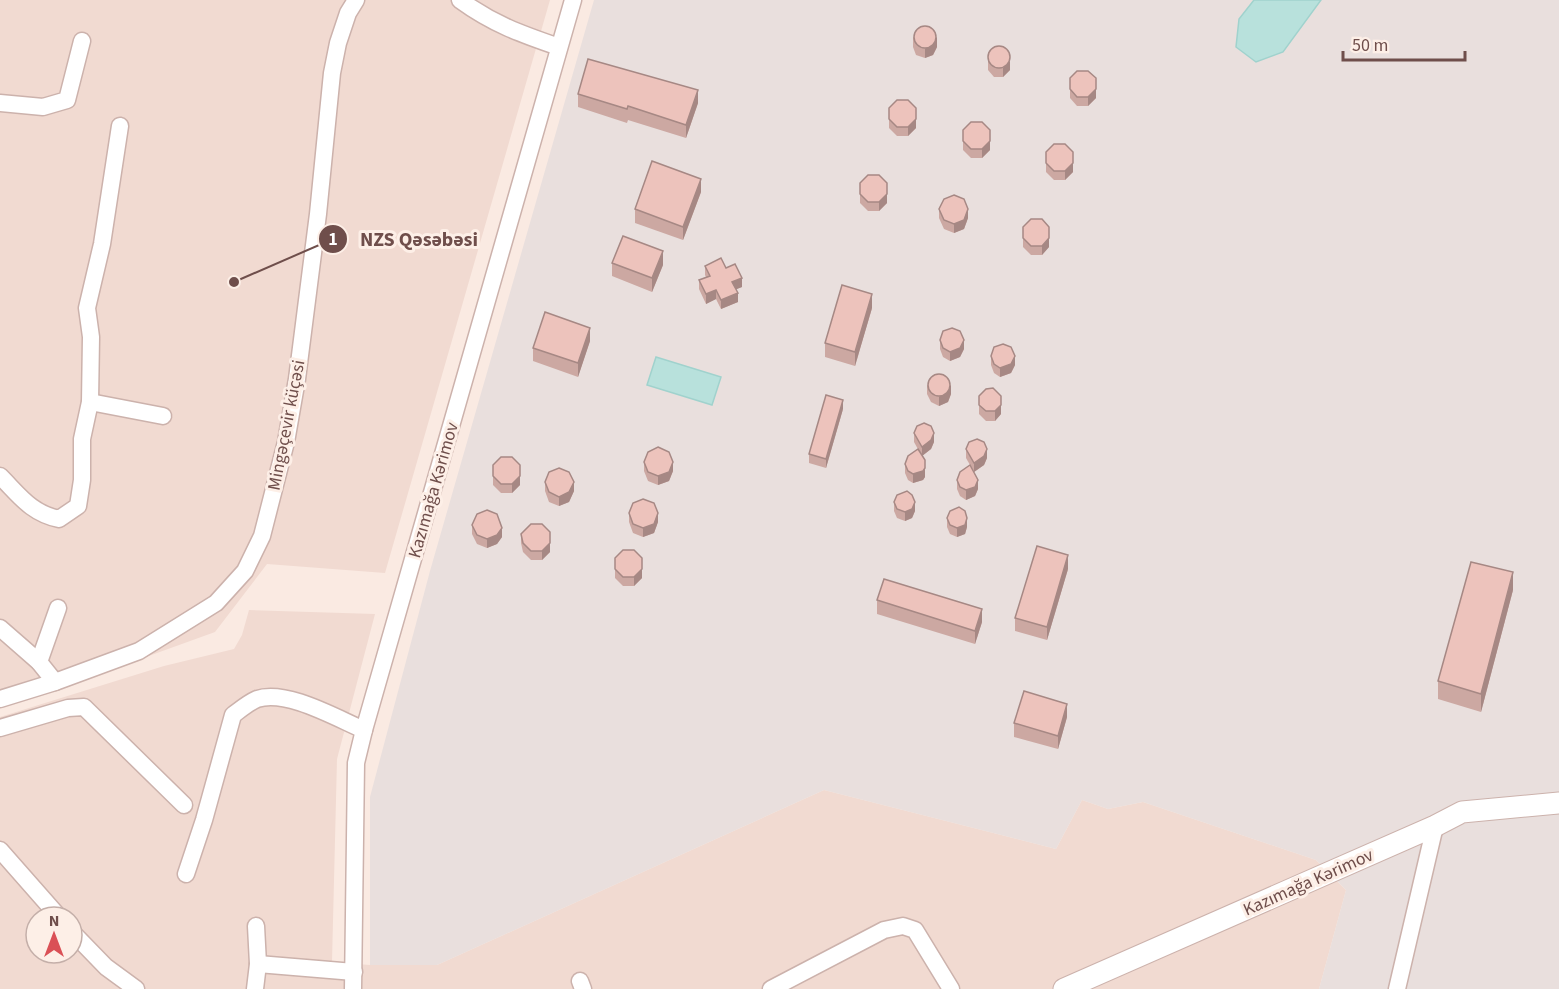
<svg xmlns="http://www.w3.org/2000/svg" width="1559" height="989" viewBox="0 0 1559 989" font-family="'Source Sans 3',sans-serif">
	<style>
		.residential { fill: #f1dad1; fill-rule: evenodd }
		.industrial { fill: #e9dfdd }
		.water { fill: #b8e1dc; stroke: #a0d2cd; stroke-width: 1.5 }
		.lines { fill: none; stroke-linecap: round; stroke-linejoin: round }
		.minor-casing { stroke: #ccb2ac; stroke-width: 19 }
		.tertiary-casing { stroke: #ccb2ac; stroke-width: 23 }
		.minor { stroke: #fff; stroke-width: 16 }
		.tertiary { stroke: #fff; stroke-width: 21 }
		.wall { fill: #cca8a2 }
		.shaded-wall { fill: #a68884 }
		.building { fill: #edc3bc; stroke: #a68884; stroke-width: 1.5 }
		.labels { text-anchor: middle; stroke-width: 6; stroke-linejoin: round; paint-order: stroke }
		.street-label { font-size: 18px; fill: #6f4e4b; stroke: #fdefe7 }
		.leader { fill: none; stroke: #6f4e4b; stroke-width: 2 }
		.callout-dot { fill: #6f4e4b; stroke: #fdefe7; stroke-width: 2 }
		.mark-label { font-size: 18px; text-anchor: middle; font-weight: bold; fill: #fff }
		.callout-label { font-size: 20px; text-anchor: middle; font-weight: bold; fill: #6f4e4b; stroke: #fdefe7; stroke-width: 6; stroke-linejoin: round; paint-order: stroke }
	</style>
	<rect width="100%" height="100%" fill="#faeae2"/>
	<g class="residential">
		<polygon points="0,0 550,0 385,573 267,564 215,632 88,678 0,705"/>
		<path d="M249,610L375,614L337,759L332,962L370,965H437L824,790L1056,849L1082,800L1108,809L1143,802L1316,860L1346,890L1319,989H0V717L164,666L234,649L242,635ZM36,917H72V953H36Z"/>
	</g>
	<polygon class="industrial" points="594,0 1559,0 1559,989 1319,989 1346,890 1316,860 1143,802 1108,809 1082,800 1056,849 824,790 437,965 370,965 370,797 430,571"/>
	<g class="water">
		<polygon points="1254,0 1321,0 1283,52 1256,62 1236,47 1239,19"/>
		<polygon points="656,357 721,377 712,405 647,385"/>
	</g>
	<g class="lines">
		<defs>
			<g id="minor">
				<path d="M460,0C493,24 521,34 559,47"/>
				<polyline points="0,103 43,107 67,100 82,41"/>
				<polyline points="90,402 163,416"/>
				<path d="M0,476C20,496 31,513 59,519L78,506L82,480V439L90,402L91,337L87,308L102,244L120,126"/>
				<polyline points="0,628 39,662 55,682"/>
				<polyline points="39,662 58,608"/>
				<polyline points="0,699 55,682 139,651 216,603 245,571 262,536 286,442 297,379 318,214 332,73 338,43 348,13 356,0"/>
				<polyline points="0,728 68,708 84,707 184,805"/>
				<polyline points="0,850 59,917"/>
				<path d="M186,874L204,820L233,715C241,709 248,703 257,699C286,689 336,718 364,730"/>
				<polyline points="72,932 106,967 136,989"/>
				<polyline points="258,964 354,972"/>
				<polyline points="580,981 583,989"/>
				<polyline points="255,989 258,964 256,926"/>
				<polyline points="353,989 356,763 364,730 573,0"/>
				<polyline points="771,989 884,930 903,926 915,930 951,989"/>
				<polyline points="1397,989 1435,826"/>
			</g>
			<polyline id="tertiary" points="1064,989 1435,826 1462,812 1559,803"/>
		</defs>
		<use href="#minor" class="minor-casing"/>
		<use href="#tertiary" class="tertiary-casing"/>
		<use href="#minor" class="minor"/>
		<use href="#tertiary" class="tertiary"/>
	</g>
	<g class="wall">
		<polygon points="913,37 937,47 933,55 925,58 916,55 913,47"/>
		<polygon points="988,52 1010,70 1003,77 994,77 988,70"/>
		<polygon points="1070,78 1096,98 1088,106 1077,106 1070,98"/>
		<polygon points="578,94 698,103 686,138 628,120 627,123 578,107"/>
		<polygon points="889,108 916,128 908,136 897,136 889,128"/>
		<polygon points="963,130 990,150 982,158 971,158 963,150"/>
		<polygon points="1046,152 1073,172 1065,180 1054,180 1046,172"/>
		<polygon points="860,183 887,203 879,211 868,211 860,203"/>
		<polygon points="701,192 683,240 635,223 635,209"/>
		<polygon points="939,209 968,218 964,229 954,233 944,229 939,218"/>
		<polygon points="1023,227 1049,247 1042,255 1031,255 1023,247"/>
		<polygon points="612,263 663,265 652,292 612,276"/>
		<polygon points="705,266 726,268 742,287 736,289 738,302 721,309 716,299 706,304 699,289 699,280 706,277 705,275"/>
		<polygon points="872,308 855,366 825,357 825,343"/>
		<polygon points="940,340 964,349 960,357 950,361 943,357 940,349"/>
		<polygon points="590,341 578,377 533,361 533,348"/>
		<polygon points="991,356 1015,365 1011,373 1000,377 994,373 991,365"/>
		<polygon points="927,385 951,394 948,402 939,406 931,402 927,394"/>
		<polygon points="979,396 1001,414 995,421 986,421 979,414"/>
		<polygon points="843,409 826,468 809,463 809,454"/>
		<polygon points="914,433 934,442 931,449 922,456 925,477 923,480 913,483 908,480 905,473 905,464 919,451 914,442"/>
		<polygon points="966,449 987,458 984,465 974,472 966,458"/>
		<polygon points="644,462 673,471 669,481 658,485 648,481 644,471"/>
		<polygon points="493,465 520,485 512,493 501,493 493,485"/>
		<polygon points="957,480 978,489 975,496 966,500 960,496 957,489"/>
		<polygon points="545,482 574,491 569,502 559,506 549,502 545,491"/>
		<polygon points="894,502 915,511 912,518 905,521 897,518 894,511"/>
		<polygon points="629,513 658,522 654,533 643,537 633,533 629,522"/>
		<polygon points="947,518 967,527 965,534 957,537 950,534 947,527"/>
		<polygon points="472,525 502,537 497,544 487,548 477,544 472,534"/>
		<polygon points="521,534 550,552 542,560 531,560 523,552 521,543"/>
		<polygon points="615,558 642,578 634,586 623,586 615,578"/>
		<polygon points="1068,569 1047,640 1015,631 1015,618"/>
		<polygon points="1513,590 1481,712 1438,699 1438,681"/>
		<polygon points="877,600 982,622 975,644 877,614"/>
		<polygon points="1067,717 1058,749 1014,737 1014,723"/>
	</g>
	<g class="shaded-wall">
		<polygon points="937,37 937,47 933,55 925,58 925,49"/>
		<polygon points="1010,61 1010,70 1003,77 1003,68"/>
		<polygon points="1096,89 1096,98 1088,106 1088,97"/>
		<polygon points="698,90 698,103 686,138 686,125"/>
		<polygon points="916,119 916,128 908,136 908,127"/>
		<polygon points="990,141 990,150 982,158 982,149"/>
		<polygon points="1073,163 1073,172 1065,180 1065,171"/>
		<polygon points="701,179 701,192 683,240 683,227"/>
		<polygon points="887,194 887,203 879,211 879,202"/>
		<polygon points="968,209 968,218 964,229 954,233 954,224"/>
		<polygon points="1049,238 1049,247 1042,255 1042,246"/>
		<polygon points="663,251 663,265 652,292 652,278"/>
		<polygon points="742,278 742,287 732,291 732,282"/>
		<polygon points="716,290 716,299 706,304 706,294"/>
		<polygon points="738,293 738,302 721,309 721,300"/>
		<polygon points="872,294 872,308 855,366 855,352"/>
		<polygon points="590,328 590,341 578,377 578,363"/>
		<polygon points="964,340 964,349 960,357 950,361 950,352"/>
		<polygon points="1015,356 1015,365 1011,373 1000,377 1000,368"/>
		<polygon points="951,385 951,394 948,402 939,406 939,397"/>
		<polygon points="843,400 843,409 826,468 826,459"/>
		<polygon points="1001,405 1001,414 995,421 995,411"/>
		<polygon points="934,433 934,442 931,449 922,456 922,447"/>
		<polygon points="987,449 987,458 984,465 974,472 974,463"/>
		<polygon points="673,462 673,471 669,481 658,485 658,476"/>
		<polygon points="925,468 925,477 923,480 913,483 913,474"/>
		<polygon points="520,476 520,485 512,493 512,484"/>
		<polygon points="978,480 978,489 975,496 966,500 966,490"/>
		<polygon points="574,482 574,491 569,502 559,506 559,497"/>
		<polygon points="915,502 915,511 912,518 905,521 905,512"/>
		<polygon points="658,513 658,522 654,533 643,537 643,528"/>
		<polygon points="967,518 967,527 965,534 957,537 957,528"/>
		<polygon points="502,528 502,537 497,544 487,548 487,539"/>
		<polygon points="550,543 550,552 542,560 542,551"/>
		<polygon points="1068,555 1068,569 1047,640 1047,627"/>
		<polygon points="642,569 642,578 634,586 634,577"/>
		<polygon points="1513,572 1513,590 1481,712 1481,694"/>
		<polygon points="982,609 982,622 975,644 975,631"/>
		<polygon points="1067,704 1067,717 1058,749 1058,736"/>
	</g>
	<g class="building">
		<circle cx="925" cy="37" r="11"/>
		<circle cx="999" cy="57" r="11"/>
		<polygon points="588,59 698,90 686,125 628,106 627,109 578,94"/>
		<polygon points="1077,71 1088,71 1096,78 1096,89 1088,97 1077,97 1070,89 1070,78"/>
		<polygon points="897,100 908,100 916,108 916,119 908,127 897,127 889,119 889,108"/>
		<polygon points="971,122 982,122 990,130 990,141 982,149 971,149 963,141 963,130"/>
		<polygon points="1054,144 1065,144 1073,152 1073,163 1065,171 1054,171 1046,163 1046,152"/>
		<polygon points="652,161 701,179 683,227 635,209"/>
		<polygon points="868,175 879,175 887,183 887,194 879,202 868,202 860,194 860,183"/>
		<polygon points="954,195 964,199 968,209 964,220 954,224 944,220 939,209 944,199"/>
		<polygon points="1031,219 1042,219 1049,227 1049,238 1042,246 1031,246 1023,238 1023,227"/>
		<polygon points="623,236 663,251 652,278 612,263"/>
		<polygon points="721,258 726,268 735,264 742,278 732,282 738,293 721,300 716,290 706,294 699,280 710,276 705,266"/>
		<polygon points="842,285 872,294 855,352 825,343"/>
		<polygon points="545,312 590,328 578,363 533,348"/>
		<polygon points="952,328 960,331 964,340 960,348 950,352 943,348 940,340 943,331"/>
		<polygon points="1003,344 1011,347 1015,356 1011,364 1000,368 994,364 991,356 994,347"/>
		<circle cx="939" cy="385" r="11"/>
		<polygon points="993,388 1001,396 1001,405 995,411 986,411 979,405 979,396 986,389"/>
		<polygon points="826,395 843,400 826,459 809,454"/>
		<polygon points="924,423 931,426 934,433 931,440 922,447 914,433 917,426"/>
		<polygon points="977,439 984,442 987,449 984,456 974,463 966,449 969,442"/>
		<polygon points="658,447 669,452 673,462 669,472 658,476 648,472 644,462 648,452"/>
		<polygon points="918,449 925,460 925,468 923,471 913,474 908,471 905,464 908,456"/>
		<polygon points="501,457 512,457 520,465 520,476 512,484 501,484 493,476 493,465"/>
		<polygon points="970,465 978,480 975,487 966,490 960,487 957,480 960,472"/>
		<polygon points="559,468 569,472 574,482 569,492 559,497 549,492 545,482 549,472"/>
		<polygon points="907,491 912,495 915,502 912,509 905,512 897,509 894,502 897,495"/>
		<polygon points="643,499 654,503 658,513 654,524 643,528 633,524 629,513 633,503"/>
		<polygon points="959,507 965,511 967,518 965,525 957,528 950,525 947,518 950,511"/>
		<polygon points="487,510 497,514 502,528 497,535 487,539 477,535 472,525 477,514"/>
		<polygon points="531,524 542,524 550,532 550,543 542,551 531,551 523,543 521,534"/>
		<polygon points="1037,546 1068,555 1047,627 1015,618"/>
		<polygon points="623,550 634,550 642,558 642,569 634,577 623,577 615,569 615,558"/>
		<polygon points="1471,562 1513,572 1481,694 1438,681"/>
		<polygon points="884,579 982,609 975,631 877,600"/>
		<polygon points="1024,691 1067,704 1058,736 1014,723"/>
	</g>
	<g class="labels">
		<g class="street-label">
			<text transform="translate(286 425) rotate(-79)" y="6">Mingəçevir küçəsi</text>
			<text transform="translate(433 490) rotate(-74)" y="6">Kazımağa Kərimov</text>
			<text transform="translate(1308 882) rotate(-24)" y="6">Kazımağa Kərimov</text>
		</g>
	</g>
	<path class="leader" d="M234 282L333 239"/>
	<g class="callout-dot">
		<circle cx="234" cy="282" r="6"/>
		<circle cx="333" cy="239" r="15"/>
	</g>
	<g class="mark-label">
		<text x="333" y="245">1</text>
	</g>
	<g class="callout-label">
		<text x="419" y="246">NZS Qəsəbəsi</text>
	</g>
	<g transform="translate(54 935)"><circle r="28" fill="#fdefe7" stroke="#c4afa9" stroke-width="1.5"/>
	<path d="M0-4.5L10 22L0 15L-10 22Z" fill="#da5056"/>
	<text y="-9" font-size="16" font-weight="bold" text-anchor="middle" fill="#6f4e4b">N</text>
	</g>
	<path d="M1343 51v9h122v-9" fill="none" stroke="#6f4e4b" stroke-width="3"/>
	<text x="1352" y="51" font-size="18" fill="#6f4e4b" stroke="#fdefe7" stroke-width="4.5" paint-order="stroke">50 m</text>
</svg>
